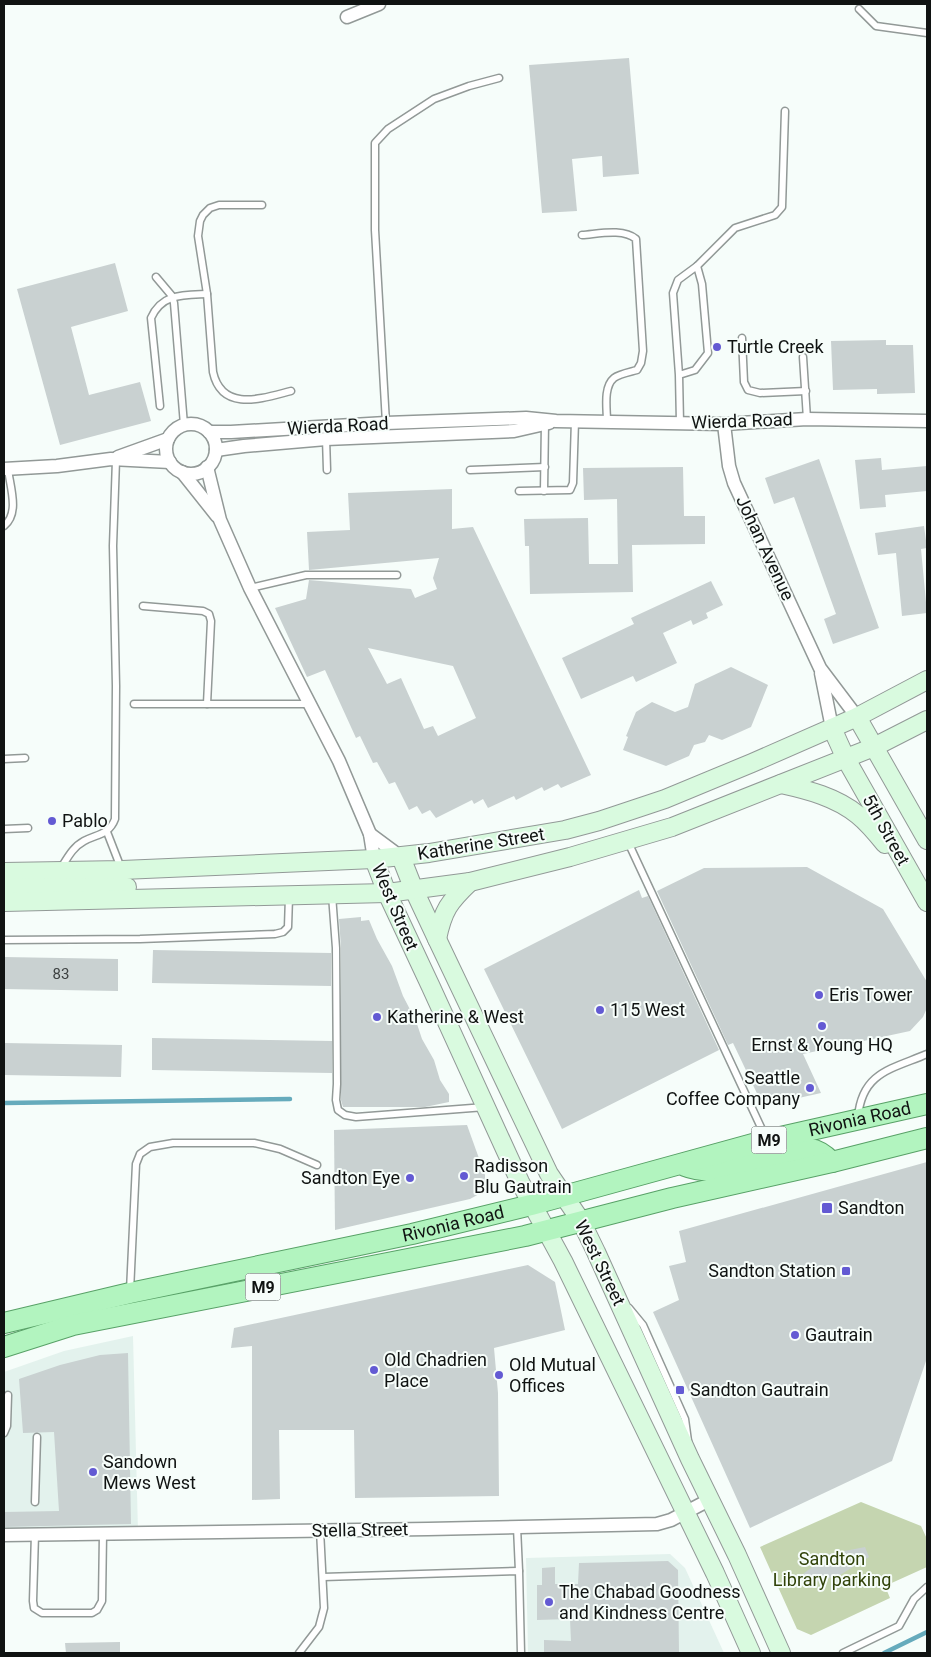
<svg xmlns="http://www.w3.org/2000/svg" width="931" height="1657" viewBox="0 0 931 1657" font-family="Roboto,sans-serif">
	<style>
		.built { fill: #e3f2ed }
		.green { fill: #c5d5b0 }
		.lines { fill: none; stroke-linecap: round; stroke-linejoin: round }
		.stream { stroke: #66abbc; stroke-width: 4.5 }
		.building { fill: #c9d1d1; fill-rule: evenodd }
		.lane-casing { stroke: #929997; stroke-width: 9 }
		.street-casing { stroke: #929997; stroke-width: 15 }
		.secondary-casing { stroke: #929997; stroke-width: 20 }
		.primary-casing { stroke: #58a167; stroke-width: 22 }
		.lane { stroke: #fff; stroke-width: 6 }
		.street { stroke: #fff; stroke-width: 12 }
		.secondary { stroke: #d9fadf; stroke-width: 18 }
		.primary { stroke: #b2f4bf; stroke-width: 20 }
		.poi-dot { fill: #635ad3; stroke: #f6fdfa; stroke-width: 2 }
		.labels { text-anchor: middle; stroke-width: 4; stroke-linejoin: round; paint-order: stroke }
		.number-label { font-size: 15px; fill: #3e4242 }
		.shield { fill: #f6fdfa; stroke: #555958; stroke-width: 1 }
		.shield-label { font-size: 16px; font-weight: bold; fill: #101312 }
		.poi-label { font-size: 18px; fill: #101312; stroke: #f6fdfa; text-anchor: start }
		.street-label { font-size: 18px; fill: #101312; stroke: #f6fdfa }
		.park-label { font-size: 18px; fill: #304208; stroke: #f6fdfa }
	</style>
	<rect width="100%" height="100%" fill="#f6fdfa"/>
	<g class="built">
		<polygon points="133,1336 138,1531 4,1531 4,1372 64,1351"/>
		<polygon points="670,1554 685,1568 724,1653 528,1653 526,1558"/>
	</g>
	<polygon class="green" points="861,1502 921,1526 927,1539 927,1567 885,1586 890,1598 811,1635 797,1629 760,1547"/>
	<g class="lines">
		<g class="stream">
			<polyline points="4,1103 290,1099"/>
			<polyline points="884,1653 927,1632"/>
		</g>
	</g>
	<g class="building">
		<polygon points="629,58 639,174 603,177 602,156 572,159 577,211 542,213 529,65"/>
		<polygon points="115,263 128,311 71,327 89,395 140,382 151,421 60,445 17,289"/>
		<polygon points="886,340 886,345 913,345 915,393 877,394 877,389 833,390 831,341"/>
		<polygon points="881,458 882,470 927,466 927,491 885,495 886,507 860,509 855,460"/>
		<polygon points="819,459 879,628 833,644 824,619 836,614 794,497 774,504 765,478"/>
		<polygon points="683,467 684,516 705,516 705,544 632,545 633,592 530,594 529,546 525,546 524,519 588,518 589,564 618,564 617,499 584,500 583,468"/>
		<path d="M452,489V529L473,527L591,775L561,788L558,784L544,791L542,787L516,800L514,796L488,808L483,799L474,804L472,800L436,818L430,810L422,814L417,806L409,810L395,782L389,784L377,762L373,763L360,736L356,738L325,670L307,677L275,608L306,599L309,580L411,589L415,598L437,589L433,578L439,558L309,570L307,532L350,530L348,493ZM368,648L453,666L476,718L438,736L433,726L424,729L401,678L387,684Z"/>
		<polygon points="924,526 927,548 921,549 927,613 902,616 896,553 878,555 875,533"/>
		<polygon points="711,581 723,605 706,613 708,618 693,625 691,620 663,633 677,663 636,682 633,676 581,699 562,658 634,624 631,618"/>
		<polygon points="731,667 768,685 751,727 722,740 709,735 705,742 694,745 689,756 666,766 623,750 628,737 626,736 636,712 652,702 675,712 688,707 695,684"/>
		<polygon points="807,867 883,909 927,982 927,1008 923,1017 910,1031 803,1054 821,1093 763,1106 733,1043 728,1045 657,891 704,868"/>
		<polygon points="639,890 642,898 648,896 719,1050 562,1129 484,969"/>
		<polygon points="361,917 361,921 369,920 377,939 392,966 403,996 416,1021 422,1039 434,1060 440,1080 449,1094 449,1102 425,1107 343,1107 341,1100 341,948 339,919"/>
		<polygon points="153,950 331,953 331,986 152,983"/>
		<polygon points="4,957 118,959 118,991 4,989"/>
		<polygon points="152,1038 332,1041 332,1073 152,1070"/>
		<polygon points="4,1043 122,1045 121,1077 4,1075"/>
		<polygon points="467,1125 485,1175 485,1188 481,1193 470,1199 335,1230 334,1130"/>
		<polygon points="927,1162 927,1358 892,1461 750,1528 653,1312 679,1300 669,1266 686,1262 679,1231"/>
		<polygon points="528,1265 555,1282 565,1330 494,1348 498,1393 499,1496 355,1498 354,1430 279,1430 280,1499 252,1500 252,1346 231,1348 234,1328"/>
		<polygon points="128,1353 131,1524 4,1527 4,1512 59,1511 54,1432 23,1433 19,1379 60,1365 100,1355"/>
		<polygon points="865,1547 869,1557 840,1575 807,1584 803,1574 829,1554"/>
		<polygon points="668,1561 678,1570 679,1653 544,1653 544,1640 571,1641 570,1619 537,1620 537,1585 542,1585 542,1568 555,1567 555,1584 578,1584 579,1563"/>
		<polygon points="120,1642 120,1653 66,1653 65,1643"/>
	</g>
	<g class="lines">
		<defs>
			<g id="lane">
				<polyline points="859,9 876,26 927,33"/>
				<path d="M262,205H219L210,208L203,215L200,221L198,236L207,294L213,372C222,413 263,398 291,391"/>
				<path d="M582,235C598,234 623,228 636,239L643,351L641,363L637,370C630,372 619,374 614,378C603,387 607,409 607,421"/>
				<polyline points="697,266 735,228 775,215 782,207 785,111"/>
				<polyline points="156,277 172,296 174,303 184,425"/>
				<polyline points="742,338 744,382 748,390 760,393 806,391"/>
				<polyline points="803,357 807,419"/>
				<polyline points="679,375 695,370 708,353 702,284 697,266 678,280 673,293 679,375 680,423"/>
				<path d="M160,406L151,318C162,293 184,295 207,294"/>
				<polyline points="386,423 375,230 375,143 388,129 434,99 469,86 499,78"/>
				<polyline points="326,438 327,470"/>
				<polyline points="470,470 545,467"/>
				<polyline points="519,491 570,490 573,483 575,421"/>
				<polyline points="544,491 545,422"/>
				<path d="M4,526C20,513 10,487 8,469"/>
				<polyline points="250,588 306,575 397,575"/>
				<polyline points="143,606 203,611 209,614 211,621 207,704"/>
				<polyline points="134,704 310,704"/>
				<polyline points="4,759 25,758"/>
				<polyline points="4,829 28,828"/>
				<polyline points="107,832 121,868"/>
				<polyline points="628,842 765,1136"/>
				<path d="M61,868C68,857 73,847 84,841C97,834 109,835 115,819L116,686L113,546L116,460"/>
				<polyline points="332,895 336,948 337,1084 336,1100 338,1110 345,1115 356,1117 485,1107"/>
				<polyline points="4,940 140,939 275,934 283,932 288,927 289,897"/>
				<path d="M858,1117C862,1072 892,1069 927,1054"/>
				<polyline points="130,1291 136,1164 140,1154 150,1147 173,1143 254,1143 280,1149 317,1165"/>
				<polyline points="629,1308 643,1325 685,1419 688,1441"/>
				<polyline points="4,1433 7,1426 8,1395"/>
				<polyline points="35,1502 37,1437"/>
				<polyline points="517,1527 519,1571"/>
				<polyline points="35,1534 33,1601 34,1608 42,1613 92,1613 97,1610 102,1601 103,1534"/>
				<polyline points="323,1577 519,1571 521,1653"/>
				<polyline points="299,1653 319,1627 324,1608 320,1530"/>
				<polyline points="843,1653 899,1626 914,1599 927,1587"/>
			</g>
			<g id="street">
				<polyline points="347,17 379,4"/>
				<polyline points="724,424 729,466 734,483 820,668 857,717"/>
				<circle cx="191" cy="449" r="25"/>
				<polyline points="209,432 231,432 386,423 526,418 556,421 724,424 807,419 927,421"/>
				<polyline points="216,450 244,446 326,439 514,431 549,423"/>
				<polyline points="118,457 168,439"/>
				<polyline points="207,467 220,520 250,588 339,761 370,834 374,859"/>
				<polyline points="4,469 57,466 111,459 170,462"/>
				<polyline points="182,472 217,516"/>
				<polyline points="821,673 832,728"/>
				<polyline points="370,834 401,857"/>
				<polyline points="4,1535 428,1529 657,1524 671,1520 711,1499"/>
			</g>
			<g id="secondary">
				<polyline points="857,717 927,840"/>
				<polyline points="832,728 846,759 927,902"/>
				<path d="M781,784C808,790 836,797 858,815C868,823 877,834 885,844"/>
				<polyline points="401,857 414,890 437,939 549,1174 581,1221 596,1252 690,1459 737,1555 781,1653"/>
				<polyline points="374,859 387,893 431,987 520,1182 563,1261 715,1573 751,1653"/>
				<polyline points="4,872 122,870 374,859 429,853 565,830 599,821 665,799 752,763 857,717 927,680"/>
				<polyline points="4,888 127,887"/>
				<polyline points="4,902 387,893 470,882 570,857 672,827 874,747 927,720"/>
				<path d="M437,939C443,910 449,902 470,882"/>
			</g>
			<g id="primary">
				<path d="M685,1166C715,1178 750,1162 779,1155C788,1152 800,1149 810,1149C819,1150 826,1156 832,1162"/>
				<path id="s1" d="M4,1323L130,1293L412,1234L531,1205L767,1140L927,1104"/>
				<polyline points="4,1347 73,1325 525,1236 672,1198 832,1162 927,1138"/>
			</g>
		</defs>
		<use href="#lane" class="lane-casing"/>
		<use href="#street" class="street-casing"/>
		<use href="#secondary" class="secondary-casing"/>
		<use href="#primary" class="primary-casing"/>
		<use href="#lane" class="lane"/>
		<use href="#street" class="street"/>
		<use href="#secondary" class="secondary"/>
		<use href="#primary" class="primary"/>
	</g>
	<g class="poi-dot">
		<circle cx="717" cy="347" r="5"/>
		<circle cx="52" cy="821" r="5"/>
		<circle cx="819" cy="995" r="5"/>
		<circle cx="600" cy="1010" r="5"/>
		<circle cx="377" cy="1017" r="5"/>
		<circle cx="822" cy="1026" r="5"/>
		<circle cx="810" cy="1088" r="5"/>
		<circle cx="464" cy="1176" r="5"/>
		<circle cx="410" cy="1178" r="5"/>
		<rect x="821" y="1202" width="12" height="12" rx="2.5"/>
		<rect x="841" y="1266" width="10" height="10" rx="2.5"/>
		<circle cx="795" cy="1335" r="5"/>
		<circle cx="374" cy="1370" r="5"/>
		<circle cx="499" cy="1375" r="5"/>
		<rect x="675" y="1385" width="10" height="10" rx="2.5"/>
		<circle cx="93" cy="1472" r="5"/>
		<circle cx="549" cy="1602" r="5"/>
	</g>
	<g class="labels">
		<g class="number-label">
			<text x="61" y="979">83</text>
		</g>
		<g class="shield">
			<rect x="751.5" y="1126.5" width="35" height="27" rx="4"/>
			<rect x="245.5" y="1273.5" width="35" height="27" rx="4"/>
		</g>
		<g class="shield-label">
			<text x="769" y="1146">M9</text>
			<text x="263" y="1293">M9</text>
		</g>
		<g class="poi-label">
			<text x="727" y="353">Turtle Creek</text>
			<text x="62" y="827">Pablo</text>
			<text x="829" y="1001">Eris Tower</text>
			<text x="610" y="1016">115 West</text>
			<text x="387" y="1023">Katherine &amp; West</text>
			<text x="822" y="1051" text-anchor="middle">Ernst &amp; Young HQ</text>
			<text x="800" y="1084" text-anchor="end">Seattle<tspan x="800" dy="21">Coffee Company</tspan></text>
			<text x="474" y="1172">Radisson<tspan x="474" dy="21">Blu Gautrain</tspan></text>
			<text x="400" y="1184" text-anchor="end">Sandton Eye</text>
			<text x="838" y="1214">Sandton</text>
			<text x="836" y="1277" text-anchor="end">Sandton Station</text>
			<text x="805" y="1341">Gautrain</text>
			<text x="384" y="1366">Old Chadrien<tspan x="384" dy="21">Place</tspan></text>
			<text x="509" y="1371">Old Mutual<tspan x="509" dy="21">Offices</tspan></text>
			<text x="690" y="1396">Sandton Gautrain</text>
			<text x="103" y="1468">Sandown<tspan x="103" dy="21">Mews West</tspan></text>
			<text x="559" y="1598">The Chabad Goodness<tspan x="559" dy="21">and Kindness Centre</tspan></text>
		</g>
		<g class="street-label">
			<text transform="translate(742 421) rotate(-2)" y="6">Wierda Road</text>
			<text transform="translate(338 426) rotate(-3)" y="6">Wierda Road</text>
			<text transform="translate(765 548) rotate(65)" y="6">Johan Avenue</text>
			<text transform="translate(886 830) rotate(61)" y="6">5th Street</text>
			<text transform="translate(481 844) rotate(-9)" y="6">Katherine Street</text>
			<text transform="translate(395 907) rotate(67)" y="6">West Street</text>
			<text dy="6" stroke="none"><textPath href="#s1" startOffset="880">Rivonia Road</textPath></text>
			<text dy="6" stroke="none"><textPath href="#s1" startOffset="460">Rivonia Road</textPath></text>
			<text transform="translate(600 1263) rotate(64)" y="6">West Street</text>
			<text transform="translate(360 1530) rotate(-1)" y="6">Stella Street</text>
		</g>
		<g class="park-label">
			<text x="832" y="1565">Sandton<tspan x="832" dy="21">Library parking</tspan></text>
		</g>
	</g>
	<rect width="931" height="1657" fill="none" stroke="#101312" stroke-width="10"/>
</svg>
